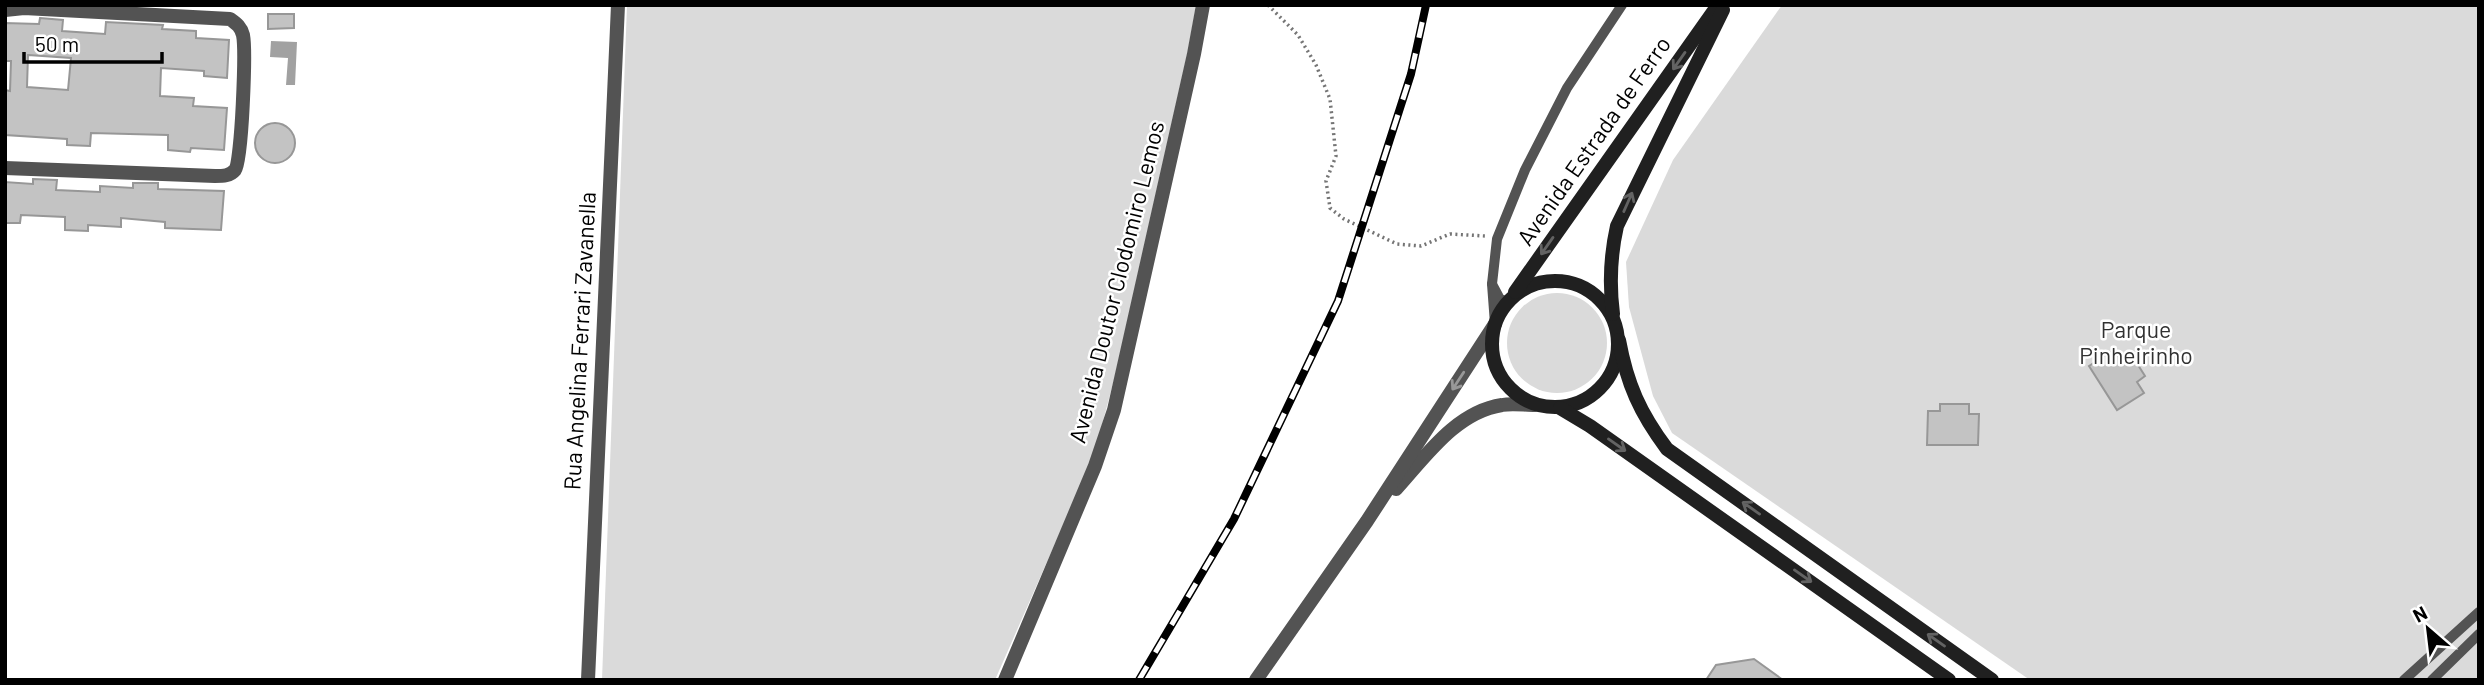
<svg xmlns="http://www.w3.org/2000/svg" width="2484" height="685" viewBox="0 0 2484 685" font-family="Barlow,sans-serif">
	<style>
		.green { fill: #dadada }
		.water { fill: #a1a1a1 }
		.building { fill: #c3c3c3; stroke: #979797; stroke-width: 2; fill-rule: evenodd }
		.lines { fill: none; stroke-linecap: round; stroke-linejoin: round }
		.path { stroke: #757575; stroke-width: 3.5; stroke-dasharray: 2 3.5; stroke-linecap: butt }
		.service { stroke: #535353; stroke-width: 10 }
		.minor { stroke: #535353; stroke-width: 14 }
		.tertiary { stroke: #535353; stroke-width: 14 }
		.secondary { stroke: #202020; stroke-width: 14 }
		.rail-casing { stroke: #000; stroke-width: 8 }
		.rail { stroke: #fff; stroke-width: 5; stroke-dasharray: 16; stroke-linecap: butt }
		.oneway { stroke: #636363 }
		.oneway2 { stroke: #989898 }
		.labels { text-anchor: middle; stroke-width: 5; stroke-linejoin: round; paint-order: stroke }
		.street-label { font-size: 23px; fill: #000; stroke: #fff }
		.park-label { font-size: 23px; fill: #313131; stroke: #fff }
	</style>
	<rect width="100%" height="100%" fill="#fff"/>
	<g class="green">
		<polygon points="627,5 1196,5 1188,50 1115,376 1094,455 995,680 602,680"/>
		<polygon points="1782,5 2479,5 2479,680 2030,680 1672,433 1653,396 1629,307 1626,262 1673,160"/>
		<circle cx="1557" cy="343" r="50"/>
	</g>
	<polygon class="water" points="271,41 297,42 295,85 286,85 288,58 270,57"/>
	<g class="building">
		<polygon points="268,14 294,14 294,28 268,29"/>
		<path d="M40,18L63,20L62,31L105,34L106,22L163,25L162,29L196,31V38L229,40L227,78L204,76V71L161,68L160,96L194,98L193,106L227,108L224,150L191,148L190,152L168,150V135L91,133L90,146L67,145V139L5,135V90L10,91L11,61H5V23L39,24ZM28,55L71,58L68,90L27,87Z"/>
		<circle cx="275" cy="143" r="20"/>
		<polygon points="33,179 57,180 56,190 100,192 100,186 133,188 133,183 158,183 158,189 224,191 221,230 165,228 165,222 121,218 121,227 88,225 88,231 65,230 65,217 21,215 20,223 5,223 5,182 33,184"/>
		<polygon points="2114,350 2122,361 2131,354 2145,376 2137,382 2144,393 2117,410 2089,366"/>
		<polygon points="1940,404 1969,404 1969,414 1979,414 1978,445 1927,445 1928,411 1940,411"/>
		<polygon points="1754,659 1783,680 1706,680 1716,665"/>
	</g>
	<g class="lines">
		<polyline class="path" points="1268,5 1298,35 1316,65 1330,99 1336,156 1326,181 1330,208 1344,219 1397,244 1421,246 1450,234 1485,236"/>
		<g class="service">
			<polyline points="1492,284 1497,239 1525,170 1567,88 1622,5"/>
			<polyline points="1495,324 1492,284 1500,299 1508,302"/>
			<polyline points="2404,680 2479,612"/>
			<polyline points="2432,680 2479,634"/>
		</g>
		<g class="minor">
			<path d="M5,10L24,8L230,19C237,24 241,27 243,35C246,50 242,161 235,170C230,176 223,176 215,176L5,168"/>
			<polyline points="588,680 618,5"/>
			<polyline points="1005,680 1095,466 1114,410 1194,54 1203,5"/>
		</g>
		<g class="tertiary">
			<path d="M1396,489C1426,456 1456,412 1502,405C1512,403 1524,405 1535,405"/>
			<polyline points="1256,680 1367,521 1495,324"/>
		</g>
		<g class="secondary">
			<circle cx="1555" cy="344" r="63"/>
			<polyline points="1515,292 1718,5"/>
			<path d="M1613,314C1609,283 1610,257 1617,226L1723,10"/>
			<path d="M1619,340C1627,384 1640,413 1667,449L1992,680"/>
			<polyline points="1560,408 1590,426 1949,680"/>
		</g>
		<defs>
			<polyline id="rail" points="1139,680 1234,519 1338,301 1411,74 1426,5"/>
		</defs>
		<use href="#rail" class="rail-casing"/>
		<use href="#rail" class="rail"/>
	</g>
	<defs><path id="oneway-shaft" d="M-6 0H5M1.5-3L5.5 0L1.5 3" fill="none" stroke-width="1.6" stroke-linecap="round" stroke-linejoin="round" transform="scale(1.75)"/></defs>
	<g class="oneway">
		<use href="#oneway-shaft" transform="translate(1679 61) rotate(125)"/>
		<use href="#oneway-shaft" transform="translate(1628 202) rotate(-66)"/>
		<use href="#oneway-shaft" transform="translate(1547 246) rotate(125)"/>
		<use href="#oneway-shaft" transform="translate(1617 445) rotate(35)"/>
		<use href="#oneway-shaft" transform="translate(1751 508) rotate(-145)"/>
		<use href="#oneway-shaft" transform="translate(1803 576) rotate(35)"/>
		<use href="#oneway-shaft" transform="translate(1936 640) rotate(-145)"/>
	</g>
	<use class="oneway2" href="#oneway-shaft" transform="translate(1458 381) rotate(123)"/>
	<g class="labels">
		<g class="street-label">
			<text transform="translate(1594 141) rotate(-55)" y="8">Avenida Estrada de Ferro</text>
			<text transform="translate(1117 282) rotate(-76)" y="8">Avenida Doutor Clodomiro Lemos</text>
			<text transform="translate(580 341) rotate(-87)" y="8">Rua Angelina Ferrari Zavanella</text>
		</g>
		<g class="park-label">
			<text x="2136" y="338">Parque<tspan x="2136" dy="26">Pinheirinho</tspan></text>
		</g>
	</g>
	<rect width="2484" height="685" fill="none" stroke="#000000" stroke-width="14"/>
	<g transform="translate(2428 629) rotate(332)" stroke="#ffffff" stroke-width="5" paint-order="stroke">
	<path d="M0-5L12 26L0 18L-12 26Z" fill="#000000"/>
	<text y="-10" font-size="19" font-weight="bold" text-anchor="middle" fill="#000000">N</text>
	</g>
	<path d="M24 52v10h138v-10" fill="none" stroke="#000000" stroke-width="3.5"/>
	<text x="35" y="52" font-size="21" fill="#000000" stroke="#ffffff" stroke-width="5" paint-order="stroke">50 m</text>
</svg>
